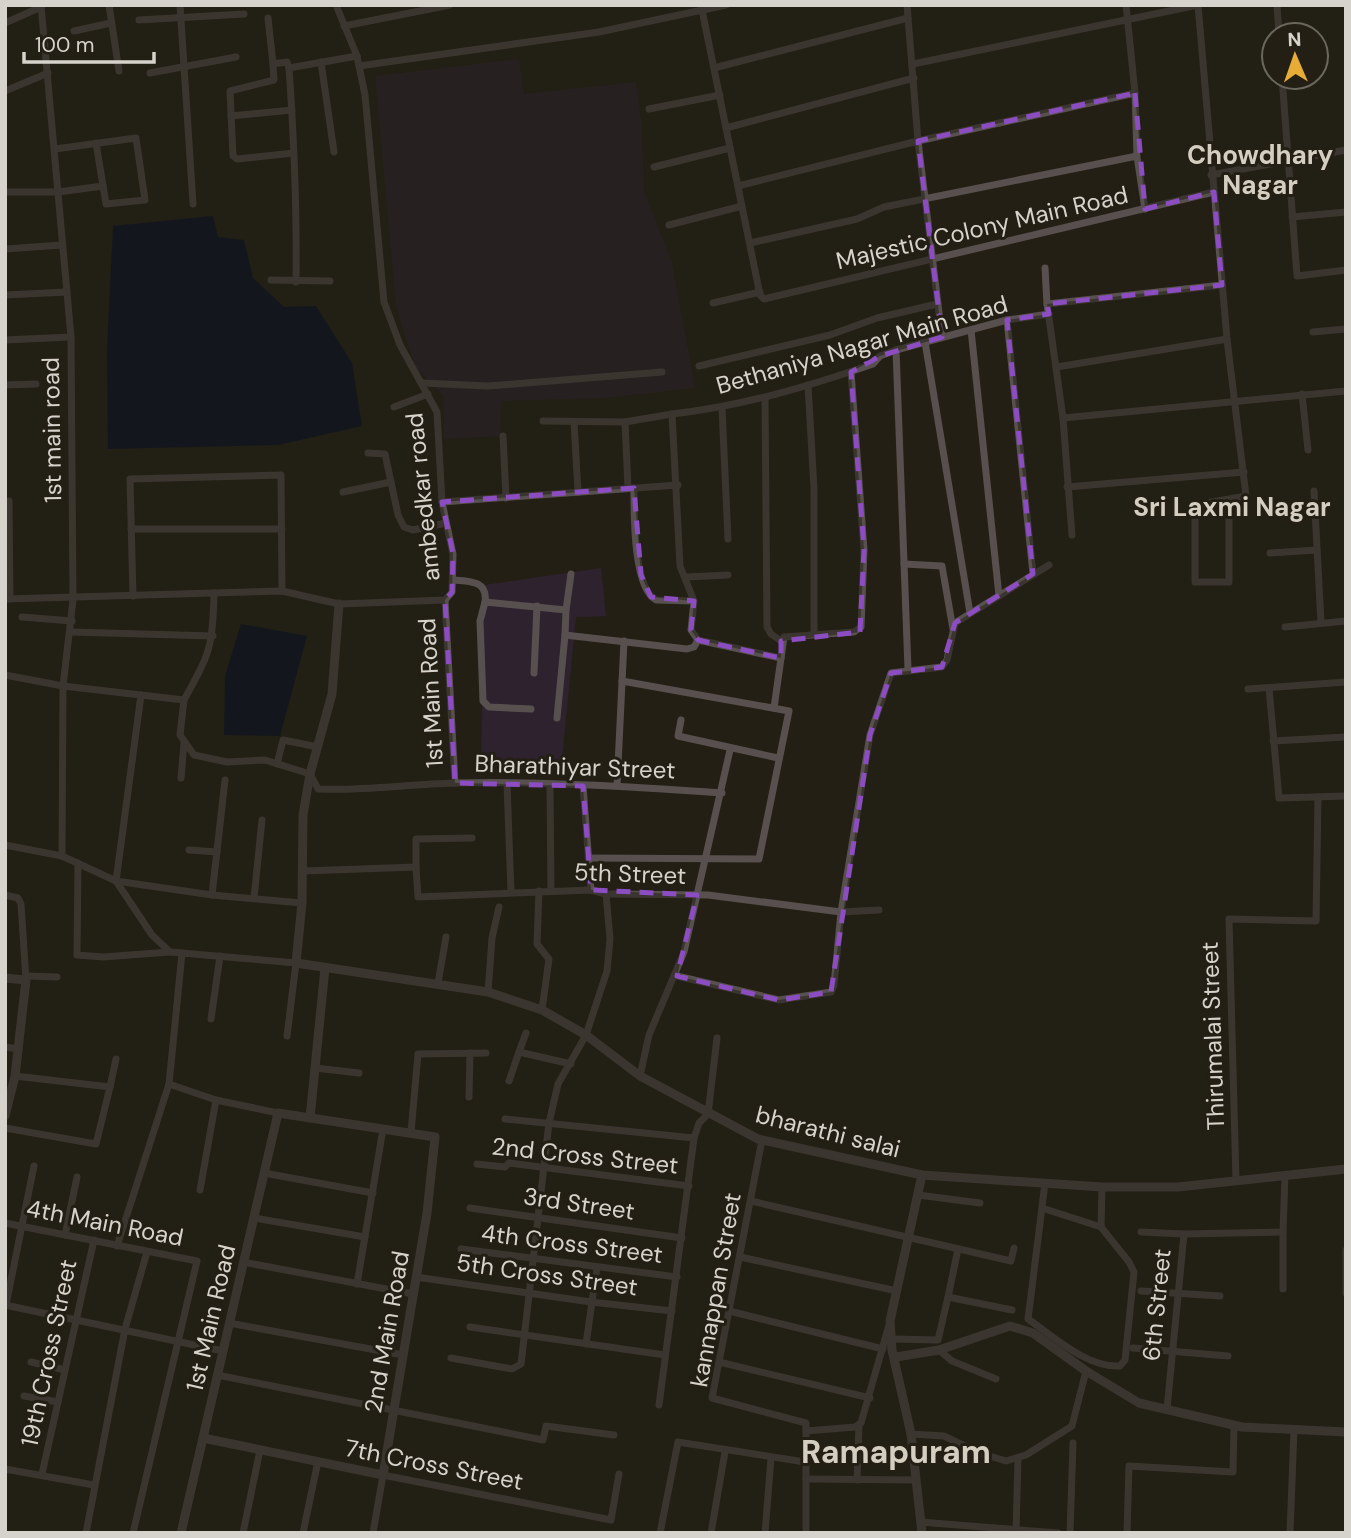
<svg xmlns="http://www.w3.org/2000/svg" width="1351" height="1538" viewBox="0 0 1351 1538" font-family="'DM Sans',sans-serif">
	<style>
		.industrial { fill: #2e222f }
		.water { fill: #020d29 }
		.lines { fill: none; stroke-linecap: round; stroke-linejoin: round }
		.minor { stroke: #57504f; stroke-width: 7 }
		.tertiary { stroke: #57504f; stroke-width: 9 }
		.marked { fill: none; stroke: #8d4dc2; stroke-width: 5; stroke-dasharray: 14 9; stroke-linejoin: round }
		.labels { text-anchor: middle; stroke-width: 6; stroke-linejoin: round; paint-order: stroke }
		.street-label { font-size: 24px; fill: #d6d3cc; stroke: #231f14 }
		.neighbourhood-label { font-size: 26px; font-weight: bold; fill: #d3cec0; stroke: #231f14 }
		.district-label { font-size: 32px; font-weight: bold; fill: #d3cec0; stroke: #231f14 }
	</style>
	<rect width="100%" height="100%" fill="#231f14"/>
	<g class="industrial">
		<polygon points="519,59 524,94 636,82 642,129 644,191 672,263 695,388 605,398 501,401 500,436 444,439 444,396 415,367 396,306 375,76"/>
		<polygon points="601,568 606,616 576,617 561,769 481,766 484,585"/>
	</g>
	<g class="water">
		<polygon points="213,216 218,237 244,240 253,278 284,307 316,306 352,363 362,426 278,445 108,449 107,350 113,226"/>
		<polygon points="241,624 307,636 280,736 224,735 225,676"/>
	</g>
	<g class="lines">
		<g class="minor">
			<polyline points="41,5 71,337 73,600 63,686 62,856"/>
			<polyline points="109,5 119,71"/>
			<polyline points="180,5 193,204"/>
			<polyline points="701,5 760,295 764,299 1214,192"/>
			<polyline points="907,5 918,141 942,337"/>
			<polyline points="1126,5 1135,93 1137,156 1145,209"/>
			<polyline points="1198,5 1227,339 1246,496 1201,504 1195,511 1195,582 1229,582 1229,499"/>
			<polyline points="1277,5 1279,35"/>
			<polyline points="268,18 273,64"/>
			<polyline points="139,20 244,14"/>
			<polyline points="5,23 41,7"/>
			<polyline points="344,26 450,5"/>
			<polyline points="74,31 111,23"/>
			<polyline points="321,62 334,152"/>
			<polyline points="913,64 1198,5"/>
			<polyline points="359,66 599,32 726,5"/>
			<polyline points="289,68 357,56"/>
			<polyline points="714,68 908,18"/>
			<polyline points="150,73 236,57"/>
			<polyline points="1282,77 1297,276 1346,270"/>
			<polyline points="5,91 48,73"/>
			<polyline points="649,109 720,95"/>
			<polyline points="231,116 292,110"/>
			<polyline points="726,128 914,78"/>
			<polyline points="55,149 136,138 145,200 106,204 96,143"/>
			<path d="M294,153L237,159L233,156L230,91L274,80L273,64L287,62L289,68C294,139 297,210 296,282"/>
			<polyline points="654,167 730,148"/>
			<polyline points="1211,175 1346,150"/>
			<polyline points="738,186 918,141 1135,93"/>
			<polyline points="5,192 58,192 103,186"/>
			<polyline points="1292,217 1346,212"/>
			<polyline points="669,225 742,206"/>
			<polyline points="750,243 857,219 884,207 1137,156"/>
			<polyline points="5,249 62,245"/>
			<polyline points="1045,268 1047,304"/>
			<polyline points="271,280 330,281"/>
			<polyline points="5,295 67,292"/>
			<polyline points="713,303 760,292"/>
			<polyline points="1007,320 1033,574"/>
			<polyline points="971,330 999,596"/>
			<polyline points="1313,332 1346,329"/>
			<polyline points="5,340 71,337"/>
			<polyline points="925,342 970,613"/>
			<polyline points="896,350 908,669"/>
			<polyline points="699,366 830,335 877,318 937,304"/>
			<polyline points="1057,367 1227,339"/>
			<polyline points="422,383 488,386 662,372"/>
			<polyline points="5,385 36,384"/>
			<polyline points="808,385 814,489 814,633"/>
			<polyline points="1302,394 1308,450"/>
			<polyline points="765,398 767,627 771,634 781,641"/>
			<polyline points="394,407 428,394"/>
			<polyline points="722,408 728,539"/>
			<polyline points="1063,418 1346,391"/>
			<polyline points="543,421 625,422 672,414"/>
			<polyline points="574,422 578,492"/>
			<polyline points="625,422 628,488"/>
			<polyline points="503,436 506,498"/>
			<polyline points="368,453 385,454 398,515 404,527 413,530 446,523"/>
			<polyline points="1067,487 1244,472"/>
			<path d="M634,488C634,512 633,588 656,600L694,601"/>
			<polyline points="1314,491 1321,623"/>
			<polyline points="343,492 391,482"/>
			<polyline points="9,501 10,599"/>
			<polyline points="442,502 678,485"/>
			<polyline points="131,529 282,529"/>
			<polyline points="1072,535 1063,418 1047,304 1222,285"/>
			<polyline points="1270,553 1317,550"/>
			<polyline points="904,564 942,566 953,629"/>
			<polyline points="687,577 728,575"/>
			<path d="M454,580C470,581 488,581 485,602L566,610L565,635L687,649L694,647L698,640"/>
			<polyline points="133,596 130,479 281,475 282,591"/>
			<polyline points="5,599 282,591 339,604 445,600 452,592 453,554 442,502 437,412 400,345 384,302 365,95 357,56 336,5"/>
			<polyline points="445,600 455,783"/>
			<polyline points="485,602 480,621 483,701 489,707 531,709"/>
			<polyline points="566,610 571,574"/>
			<polyline points="22,617 72,621"/>
			<polyline points="1285,627 1346,621"/>
			<polyline points="71,632 213,636"/>
			<path d="M781,658L698,640L691,630L694,601L680,566L672,414C742,406 807,387 873,364L880,356L896,350L1007,320L1049,314"/>
			<polyline points="534,673 537,606"/>
			<path d="M5,675L63,686L184,700C210,653 213,647 214,593"/>
			<polyline points="1269,688 1279,798 1346,796"/>
			<polyline points="1248,689 1346,682"/>
			<polyline points="141,695 116,881 212,895"/>
			<path d="M184,700L180,735L194,755L227,762L265,760L310,774L318,789C364,791 409,784 456,783C544,781 634,787 722,793"/>
			<polyline points="774,708 784,637 854,632 861,627 864,550 851,372"/>
			<polyline points="557,718 565,635"/>
			<polyline points="681,720 678,736 778,758"/>
			<polyline points="1273,741 1346,737"/>
			<polyline points="277,764 283,740 318,747"/>
			<polyline points="181,778 184,743"/>
			<polyline points="225,780 212,895 302,903"/>
			<polyline points="507,784 511,892"/>
			<polyline points="550,785 551,891"/>
			<polyline points="583,786 591,890"/>
			<polyline points="617,786 624,641"/>
			<polyline points="5,845 62,856 116,881 152,935 170,952 296,963 287,1036"/>
			<polyline points="189,850 217,852"/>
			<polyline points="588,858 759,859 789,711 622,681"/>
			<polyline points="78,863 77,955 103,957 170,952"/>
			<polyline points="416,867 418,897 591,890 606,894 708,895 841,912 870,735 891,673 942,667 947,660 955,623 1049,565"/>
			<polyline points="303,871 416,867 416,839 472,838"/>
			<polyline points="539,891 537,944 549,959 542,1010"/>
			<polyline points="5,895 18,898 21,904 26,980"/>
			<polyline points="254,898 262,820"/>
			<polyline points="26,976 57,977"/>
			<polyline points="677,976 779,1000 831,992 834,985 841,912 879,910"/>
			<polyline points="438,983 446,937"/>
			<polyline points="488,992 492,938 499,907"/>
			<polyline points="211,1019 220,956"/>
			<polyline points="526,1033 519,1052 571,1064"/>
			<polyline points="5,1047 19,1049"/>
			<polyline points="315,1068 359,1073"/>
			<polyline points="640,1076 649,1035 684,952 730,750"/>
			<polyline points="509,1081 519,1052"/>
			<polyline points="169,1084 182,953"/>
			<polyline points="110,1087 116,1059"/>
			<polyline points="469,1097 470,1053"/>
			<polyline points="505,1119 694,1138"/>
			<polyline points="5,1128 96,1144 110,1087 15,1076"/>
			<polyline points="411,1132 418,1054 486,1053"/>
			<polyline points="762,1140 712,1398 806,1423 806,1533"/>
			<polyline points="477,1164 505,1167 509,1163 689,1186"/>
			<polyline points="264,1173 373,1193"/>
			<polyline points="1236,1181 1229,919 1316,921 1318,797"/>
			<polyline points="200,1190 216,1100 278,1113"/>
			<polyline points="918,1195 980,1203"/>
			<polyline points="751,1201 1011,1261 1014,1248"/>
			<polyline points="470,1208 682,1238"/>
			<path d="M1042,1208L1101,1227L1129,1262L1134,1272L1125,1360L1120,1366C1087,1368 1054,1337 1028,1319L1045,1183"/>
			<polyline points="254,1218 365,1237"/>
			<polyline points="5,1223 197,1261 133,1533"/>
			<polyline points="1101,1227 1102,1187"/>
			<polyline points="1141,1232 1184,1234"/>
			<polyline points="65,1235 77,1177"/>
			<polyline points="117,1246 169,1084 216,1100"/>
			<polyline points="461,1249 677,1277"/>
			<polyline points="1346,1250 1346,1293"/>
			<polyline points="740,1257 897,1291"/>
			<polyline points="243,1262 413,1294"/>
			<polyline points="416,1277 591,1302 672,1311"/>
			<polyline points="357,1284 383,1129"/>
			<polyline points="1283,1289 1283,1232"/>
			<polyline points="1141,1291 1220,1296"/>
			<polyline points="948,1297 958,1249"/>
			<polyline points="5,1305 223,1351"/>
			<polyline points="6,1305 34,1166"/>
			<polyline points="729,1311 883,1349"/>
			<polyline points="229,1323 403,1355"/>
			<polyline points="470,1327 665,1355"/>
			<polyline points="891,1339 938,1340 948,1297 1012,1310"/>
			<polyline points="586,1344 597,1267"/>
			<polyline points="1133,1348 1228,1356"/>
			<polyline points="939,1350 952,1361 996,1379"/>
			<polyline points="451,1358 512,1369 521,1364 549,1123 558,1084 586,1035 607,971 610,939 606,894"/>
			<polyline points="31,1362 65,1370"/>
			<polyline points="719,1362 870,1398"/>
			<polyline points="217,1375 543,1440 546,1426 614,1435"/>
			<polyline points="24,1396 58,1402"/>
			<polyline points="659,1405 694,1138 699,1123 708,1114 717,1038"/>
			<polyline points="1167,1409 1184,1234 1283,1232 1285,1175"/>
			<polyline points="806,1431 855,1427 861,1423 889,1325"/>
			<polyline points="911,1434 944,1436 977,1452 1006,1461 1026,1455 1072,1426 1086,1371"/>
			<polyline points="5,1469 94,1485"/>
			<polyline points="42,1474 94,1240"/>
			<polyline points="806,1479 916,1480"/>
			<polyline points="857,1480 859,1426"/>
			<polyline points="920,1522 1058,1533"/>
			<polyline points="86,1533 125,1329 147,1252"/>
			<polyline points="243,1533 260,1450"/>
			<polyline points="303,1533 318,1461"/>
			<polyline points="373,1533 383,1475 611,1520 619,1474"/>
			<polyline points="660,1533 678,1442 805,1462"/>
			<polyline points="711,1533 725,1452"/>
			<polyline points="765,1533 771,1458"/>
			<polyline points="1016,1533 1018,1458"/>
			<polyline points="1070,1533 1073,1443"/>
			<polyline points="1127,1533 1129,1466 1233,1472 1234,1425"/>
			<polyline points="1290,1533 1294,1430"/>
		</g>
		<g class="tertiary">
			<polyline points="339,604 332,694 310,774 303,815 302,903 296,963 488,992 542,1010 586,1035 640,1076 758,1139 922,1175 1102,1187 1178,1187 1346,1169"/>
			<polyline points="5,978 26,980 15,1076 5,1116"/>
			<polyline points="310,1118 325,968"/>
			<polyline points="896,1357 939,1350 1010,1326 1033,1333 1086,1371 1139,1403 1242,1427 1346,1432"/>
			<polyline points="181,1533 278,1113 435,1137 427,1213 383,1475 203,1438"/>
			<polyline points="922,1533 911,1434 892,1350 890,1321 922,1175"/>
		</g>
	</g>
	<path d="M0 0H1351V1538H0ZM1135,93L1145,209L1214,192L1222,285L1047,304L1049,314L1007,320L1033,574L955,623L942,667L891,673L870,735L831,992L779,1000L677,976L697,895L591,890L583,786L455,783L445,600L452,592L453,554L442,502L634,488L641,575L651,597L694,601L691,630L698,640L781,658V641L860,632L864,550L851,372L880,356L942,337L918,141Z" fill="#231f14" fill-opacity=".55" fill-rule="evenodd"/>
	<path class="marked" d="M1135,93L1145,209L1214,192L1222,285L1047,304L1049,314L1007,320L1033,574L955,623L942,667L891,673L870,735L831,992L779,1000L677,976L697,895L591,890L583,786L455,783L445,600L452,592L453,554L442,502L634,488L641,575L651,597L694,601L691,630L698,640L781,658V641L860,632L864,550L851,372L880,356L942,337L918,141Z"/>
	<g class="labels">
		<g class="street-label">
			<text transform="translate(982 228) rotate(-13)" y="8">Majestic Colony Main Road</text>
			<text transform="translate(862 345) rotate(-16)" y="8">Bethaniya Nagar Main Road</text>
			<text transform="translate(52 430) rotate(-91)" y="8">1st main road</text>
			<text transform="translate(423 497) rotate(-96)" y="8">ambedkar road</text>
			<text transform="translate(431 693) rotate(-93)" y="8">1st Main Road</text>
			<text transform="translate(575 767) rotate(2)" y="8">Bharathiyar Street</text>
			<text transform="translate(630 874) rotate(2)" y="8">5th Street</text>
			<text transform="translate(1213 1036) rotate(-92)" y="8">Thirumalai Street</text>
			<text transform="translate(828 1132) rotate(14)" y="8">bharathi salai</text>
			<text transform="translate(585 1156) rotate(6)" y="8">2nd Cross Street</text>
			<text transform="translate(579 1204) rotate(8)" y="8">3rd Street</text>
			<text transform="translate(105 1223) rotate(11)" y="8">4th Main Road</text>
			<text transform="translate(572 1244) rotate(7)" y="8">4th Cross Street</text>
			<text transform="translate(547 1275) rotate(8)" y="8">5th Cross Street</text>
			<text transform="translate(716 1290) rotate(-80)" y="8">kannappan Street</text>
			<text transform="translate(1157 1305) rotate(-84)" y="8">6th Street</text>
			<text transform="translate(211 1318) rotate(-77)" y="8">1st Main Road</text>
			<text transform="translate(387 1332) rotate(-80)" y="8">2nd Main Road</text>
			<text transform="translate(49 1353) rotate(-78)" y="8">19th Cross Street</text>
			<text transform="translate(434 1465) rotate(11)" y="8">7th Cross Street</text>
		</g>
		<g class="neighbourhood-label">
			<text x="1260" y="164">Chowdhary<tspan x="1260" dy="30">Nagar</tspan></text>
			<text x="1232" y="516">Sri Laxmi Nagar</text>
		</g>
		<g class="district-label">
			<text x="896" y="1463">Ramapuram</text>
		</g>
	</g>
	<rect width="1351" height="1538" fill="none" stroke="#d6d3cc" stroke-width="14"/>
	<g transform="translate(1295 56) rotate(358)"><circle r="33" fill="#231f14" stroke="#6b675e" stroke-width="2"/>
	<path d="M0-5L12 26L0 18L-12 26Z" fill="#e6ac36"/>
	<text y="-10" font-size="19" font-weight="bold" text-anchor="middle" fill="#d6d3cc">N</text>
	</g>
	<path d="M24 52v10h130v-10" fill="none" stroke="#d6d3cc" stroke-width="3.5"/>
	<text x="35" y="52" font-size="21" fill="#d6d3cc" stroke="#231f14" stroke-width="5" paint-order="stroke">100 m</text>
</svg>
